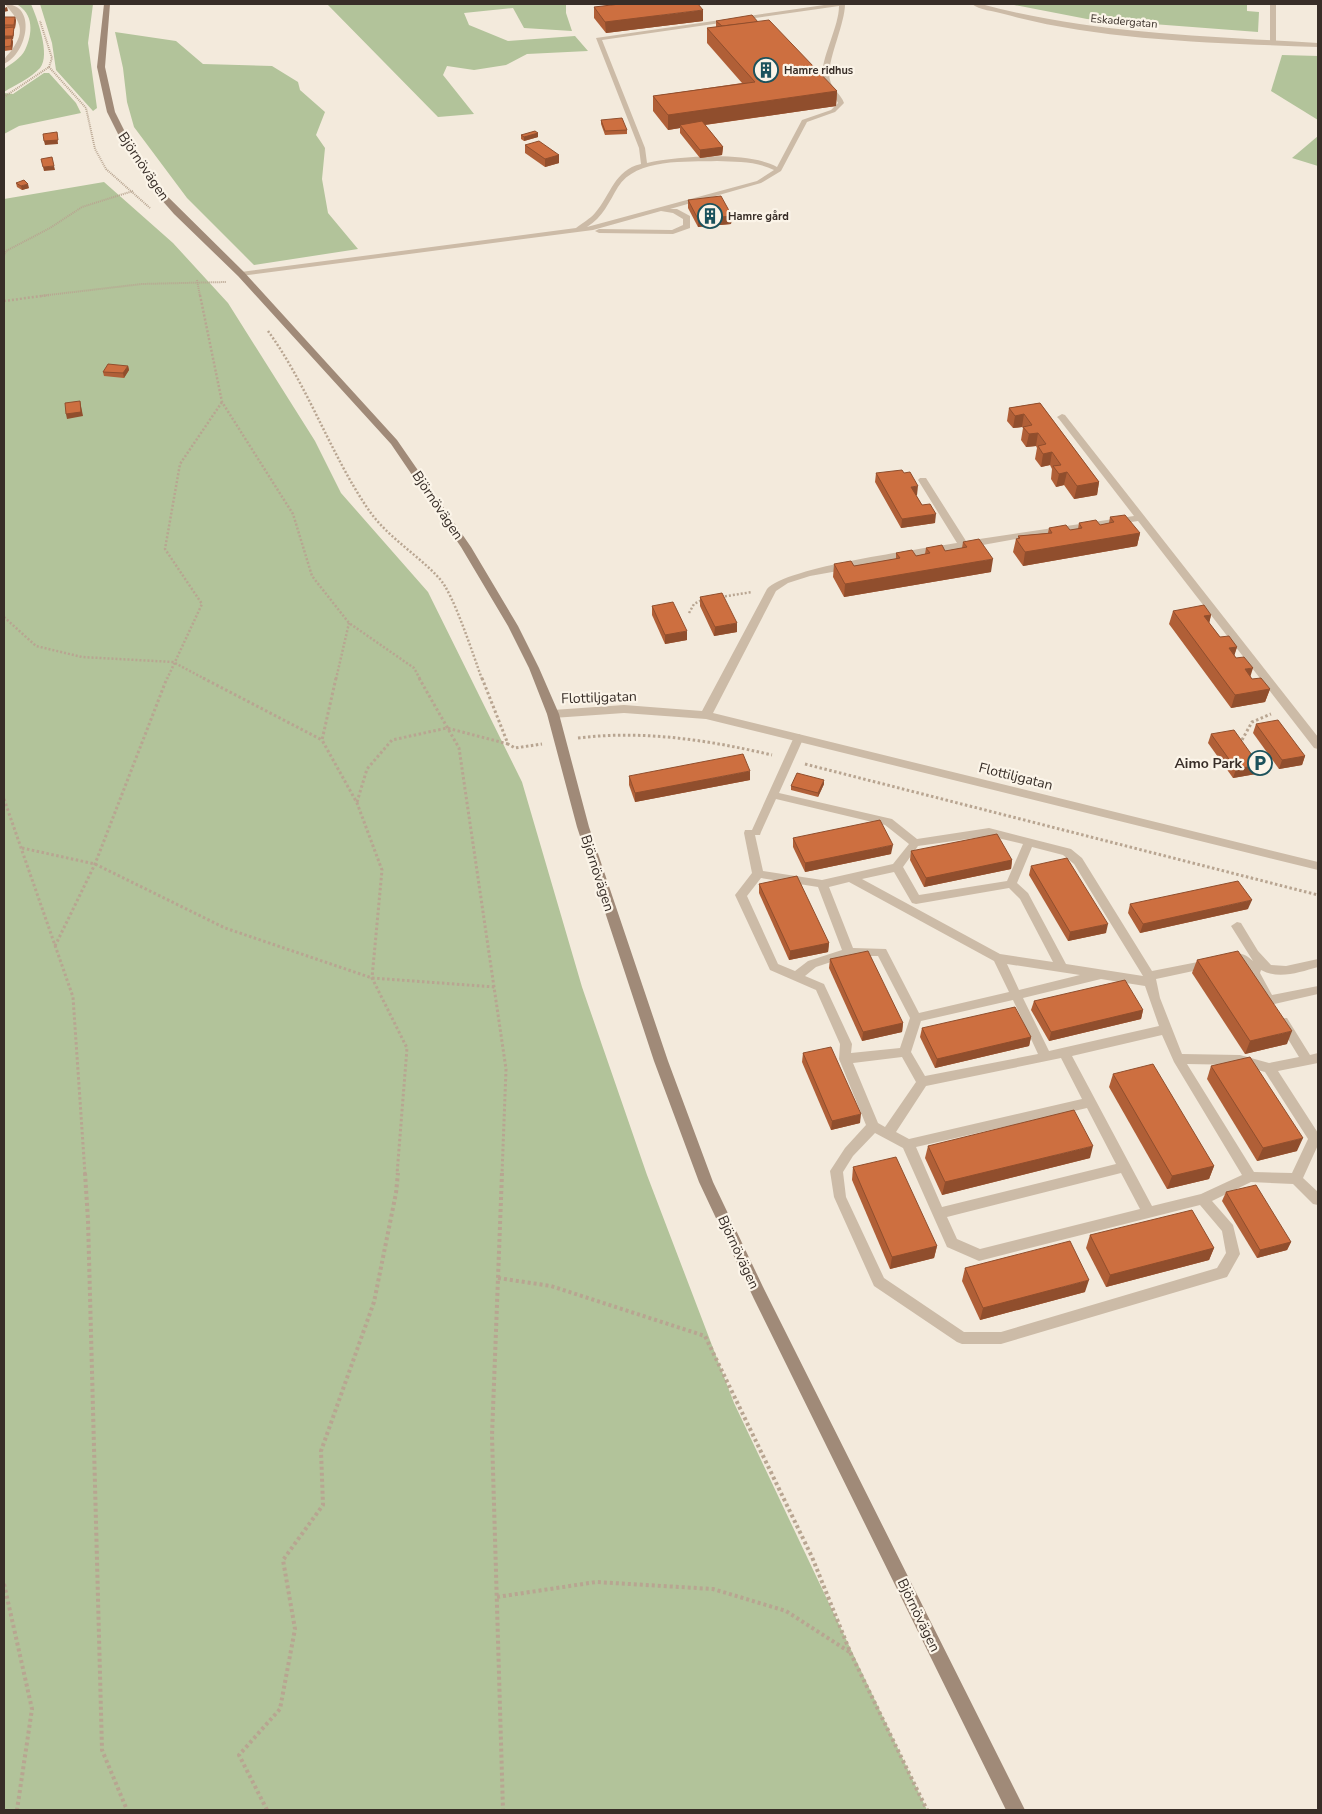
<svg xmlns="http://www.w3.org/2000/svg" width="1322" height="1814" viewBox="0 0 1322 1814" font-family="'Nunito Sans',sans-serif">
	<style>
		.green { fill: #b2c39a }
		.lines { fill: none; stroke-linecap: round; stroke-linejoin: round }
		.path-far3 { stroke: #b8a591; stroke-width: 2; stroke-dasharray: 1 1; stroke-linecap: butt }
		.path-far2 { stroke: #b8a591; stroke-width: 2.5; stroke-dasharray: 2 2; stroke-linecap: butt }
		.path-far1 { stroke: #b8a591; stroke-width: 3; stroke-dasharray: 2.5 2.5; stroke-linecap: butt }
		.path { stroke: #b8a591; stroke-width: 4; stroke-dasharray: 3 3; stroke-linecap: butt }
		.lane { fill: #ccbba7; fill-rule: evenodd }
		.street { fill: #ccbba7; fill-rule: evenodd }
		.secondary { fill: #a08a78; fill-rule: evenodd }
		.wall { fill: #b05f37 }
		.shaded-wall { fill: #904e2d }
		.building { fill: #cd6f40; stroke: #904e2d }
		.labels { text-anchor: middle; stroke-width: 4.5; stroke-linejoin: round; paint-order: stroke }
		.far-street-label { font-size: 11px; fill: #382e28; stroke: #fbf4e8 }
		.far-poi-label { font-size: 11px; font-weight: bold; fill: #382e28; stroke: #fbf4e8; text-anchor: start }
		.street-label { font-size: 14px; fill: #382e28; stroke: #fbf4e8 }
		.poi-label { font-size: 14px; font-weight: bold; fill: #382e28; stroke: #fbf4e8; text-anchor: end }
	</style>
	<rect width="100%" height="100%" fill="#f3eadc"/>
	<g class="green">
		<path d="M16,4H31C37,18 51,55 40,68C31,78 15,85 4,92V69C11,64 21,58 25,50C33,34 34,13 16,4Z"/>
		<polygon points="40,4 93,4 88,43 97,108 93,111 56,70 52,43"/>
		<polygon points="327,4 566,4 566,13 572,31 524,28 513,8 464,13 469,25 508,41 575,36 588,51 527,54 506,65 474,70 447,66 443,75 474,114 438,117"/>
		<polygon points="1009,4 1247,4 1247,11 1259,12 1258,32 1087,19"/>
		<polygon points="115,32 176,41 203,64 272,66 298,82 300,90 325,112 316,135 325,148 322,179 328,213 358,249 254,265 187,198 134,127 127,102 123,68"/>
		<polygon points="1282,55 1318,56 1318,120 1271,91"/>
		<polygon points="44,73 49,73 76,103 81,113 19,126 4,134 4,93 13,94"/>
		<polygon points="1318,136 1318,166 1292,158"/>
		<polygon points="104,182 173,243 228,303 315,441 341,493 428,592 522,782 582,987 647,1175 734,1403 927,1810 4,1810 4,199"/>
	</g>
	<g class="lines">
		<g class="path-far3">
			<polyline points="49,67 86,108 95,149 106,169 150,208"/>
			<polyline points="4,97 49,67 52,58 40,21"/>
			<polyline points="4,256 6,251 50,228 82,207 133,191"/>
			<polyline points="197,280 200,296"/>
			<polyline points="40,296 142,284 226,282"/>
		</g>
		<g class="path-far2">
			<polyline points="200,295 222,402 293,514 312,576 349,623 414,668 420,679"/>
			<polyline points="4,301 49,295"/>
			<path d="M268,331C308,386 330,453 368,509C387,537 417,554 439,578C454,594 473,655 482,679"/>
			<polyline points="721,597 752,592"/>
			<polyline points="689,613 694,604 702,600"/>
			<polyline points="4,617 36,646 82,657 173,662 205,679"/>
			<polyline points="167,679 202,604 165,549 180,464 222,402"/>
			<polyline points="336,679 349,623"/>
		</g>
		<g class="path-far1">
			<polyline points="203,678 322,740"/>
			<polyline points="336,678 322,740 357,803 382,870 372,978 407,1048 397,1174"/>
			<polyline points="419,678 459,748 506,1069 502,1174"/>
			<polyline points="482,678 508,744 515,748 542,744"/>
			<path d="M578,738C644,730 708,740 772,755"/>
			<polyline points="1242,740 1252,722 1271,714"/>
			<polyline points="805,764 1318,895"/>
			<polyline points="4,799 73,997 85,1174"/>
			<polyline points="357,802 367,769 392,740 447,728 508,744"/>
			<polyline points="22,848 95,864 225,928 372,978 495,987"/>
			<polyline points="55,946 95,864 167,678"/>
		</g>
		<g class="path">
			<polyline points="85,1173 88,1220 102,1750 127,1810"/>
			<polyline points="502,1173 492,1436 503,1810"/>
			<polyline points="498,1278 551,1286 705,1336 812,1557 851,1654 927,1810"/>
			<polyline points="4,1584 32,1709 17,1810"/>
			<polyline points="497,1597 596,1582 713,1589 786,1611 851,1653"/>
			<polyline points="267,1810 239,1755 280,1709 295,1629 283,1560 323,1505 321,1451 374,1302 396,1193 398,1173"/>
		</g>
		<g class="lane">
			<path d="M831,4H845C845,25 825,65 830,80C832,89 841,94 844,103L835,112L807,122L781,171L761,183L670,209H677L690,216V228L673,234L599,233L595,231L599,229L672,230L683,225V219L673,213L661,211L593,230L241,276L237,274L241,272L576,228C582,223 590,219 595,213C611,195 614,170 641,164L639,148L596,38ZM839,6C839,28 819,61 823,79C825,88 834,94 838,103L831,110L802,120L777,167C748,151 680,156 647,163L645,148L602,40ZM717,161C737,162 756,161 774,170L757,181L587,227C603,217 609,202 618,187C636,158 687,162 717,161Z"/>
			<polygon points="1270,4 1276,4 1276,42 1273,44 1270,42"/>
			<path d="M799,734L804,737L779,793L892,819L917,839L989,828L1071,849L1082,858L1152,971L1208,960L1212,961L1214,964L1212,967L1156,979L1160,998L1182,1054L1240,1055L1269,1063L1299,1057L1277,1021L1279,1018H1287L1310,1055L1318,1053V1063L1278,1071L1318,1133V1145L1303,1178L1318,1192V1205L1313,1204L1293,1184L1251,1182L1212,1201L1233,1225L1240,1254L1227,1277L1001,1344H962L957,1342L874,1286L834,1197L830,1171L845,1148L866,1125L839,1059L840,1044L816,990L770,970L735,895L752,873L744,833L745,830H752L794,737ZM776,799L885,825L909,844L893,864L822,880L763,871L755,835H760L761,832ZM989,836L1023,844L1007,881L919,895L903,867L918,846ZM1032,847L1063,855L1074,864L1143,976L1066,964L1028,893L1017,883ZM894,872L912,903L916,904L1009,888L1020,899L1053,962L1000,954L862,879ZM761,878L818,887L842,950L808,961L795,971L778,964L747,896ZM849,882L994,961L1009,992L919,1013L886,949L853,948L829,887ZM849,956H878L910,1018L900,1048L851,1053L852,1044L824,984L805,976L816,967ZM1007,964L1080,975L1019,990ZM1101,979L1145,986L1159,1026L1049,1051L1023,998ZM1013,1000L1038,1054L925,1076L911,1052L921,1021ZM1162,1035L1174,1062L1242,1175L1201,1194L1152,1206L1072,1056ZM902,1057L916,1082L885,1127L878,1123L853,1063ZM1061,1058L1082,1099L909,1139L896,1132L926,1086ZM1187,1064L1240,1065L1265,1072L1308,1139L1292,1173L1254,1172ZM1087,1108L1116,1164L942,1207L916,1147ZM875,1133L903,1148L947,1247L979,1261L1200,1205L1222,1231L1226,1253L1217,1268L1001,1332H964L884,1278L846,1197L843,1172L853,1156ZM1121,1173L1140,1209L980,1249L957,1239L947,1217Z"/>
			<path d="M1237,922L1241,923L1258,951L1271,965L1286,966L1318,959V967C1300,972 1279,980 1261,970L1260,973L1272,995L1318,986V994L1270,1005L1266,1003L1265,998L1263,997L1240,963H1225L1223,960L1225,957C1240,952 1243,952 1253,961L1231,926Z"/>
		</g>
		<g class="street">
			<path d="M5,4C37,4 28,53 4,64C4,57 7,56 11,51C28,29 18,20 5,4Z"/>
			<path d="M972,4H981C1092,34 1205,36 1318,43V47C1217,43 1102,41 1004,14C994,11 979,10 972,4Z"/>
			<path d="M1062,414L1065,415L1318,737V749L1314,748L1138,521L1016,539L810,576L788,583L776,591L713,713L1318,862V870L706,719L624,713L553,718L547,714L553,710L624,705L702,711L767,589C786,567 921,549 957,543L918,480L920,478H926L966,541L1134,516L1059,419L1057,417Z"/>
		</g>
		<polygon class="secondary" points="104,4 110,4 105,67 115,112 131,144 160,189 244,272 397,440 471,547 518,626 539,668 559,714 589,827 668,1061 713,1182 764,1289 1025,1810 1006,1810 754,1299 699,1182 654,1061 577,827 547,714 529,668 508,626 461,547 391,444 238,276 174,214 153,190 123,144 107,112 97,67"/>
	</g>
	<g class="wall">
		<polygon points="594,7 703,21 606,33 594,18"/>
		<polygon points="4,17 16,20 15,28 14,29 14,31 13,39 12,39 13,42 12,50 4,51"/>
		<polygon points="716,21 758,22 837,91 836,106 705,125 723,147 722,155 700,158 680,133 680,128 668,130 653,111 653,96 742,83 707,43 707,28 716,27"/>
		<polygon points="601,120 627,130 627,134 605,135 601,124"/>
		<polygon points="538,133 538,137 524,141 521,139 521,135"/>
		<polygon points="525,145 559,155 559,163 545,167 525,153"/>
		<polygon points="16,183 29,188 22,190 17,187"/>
		<polygon points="688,200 732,216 731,224 698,227 688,208"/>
		<polygon points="128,366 129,370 124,378 104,376 103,372"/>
		<polygon points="1040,403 1099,482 1097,495 1074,499 1064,485 1056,487 1051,479 1052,469 1050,465 1041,467 1035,459 1037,448 1036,446 1026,447 1021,440 1023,428 1022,427 1013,428 1007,421 1009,408"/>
		<polygon points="876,473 917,495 916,495 922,505 935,523 901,528 875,482"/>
		<polygon points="1110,517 1140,533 1137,546 1023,566 1013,552 1016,539 1018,539 1018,536 1048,533 1049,528 1070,530 1078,529 1079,523 1100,525 1109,523"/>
		<polygon points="963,542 991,572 844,597 833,577 834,564 854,566 896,559 896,553 916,556 925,554 926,548 945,551 962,548"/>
		<polygon points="700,597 737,632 714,636 700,606"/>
		<polygon points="652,606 687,640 665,644 652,615"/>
		<polygon points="1173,611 1211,615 1209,623 1220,637 1237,647 1234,655 1252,679 1270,689 1265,702 1231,708 1169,624"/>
		<polygon points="1256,724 1305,756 1302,765 1279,769 1253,733"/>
		<polygon points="1211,734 1259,765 1256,774 1233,778 1208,743"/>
		<polygon points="629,776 750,780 635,802 629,785"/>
		<polygon points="824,784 818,797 791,790 791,786"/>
		<polygon points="793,838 891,854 805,872 793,847"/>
		<polygon points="911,851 1012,860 1011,869 924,887 910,860"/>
		<polygon points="1031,866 1106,933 1068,941 1029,875"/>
		<polygon points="759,884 829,943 828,952 789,960 759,893"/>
		<polygon points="1130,904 1248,909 1140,933 1128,913"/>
		<polygon points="830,959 903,1023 902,1032 862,1041 829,968"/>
		<polygon points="1197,960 1287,1044 1245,1054 1192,973"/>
		<polygon points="1034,1001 1143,1010 1141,1019 1049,1041 1031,1010"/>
		<polygon points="922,1028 1031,1037 1029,1046 935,1068 920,1037"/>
		<polygon points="803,1053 860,1123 831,1130 802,1062"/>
		<polygon points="1211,1066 1297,1151 1257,1161 1207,1079"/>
		<polygon points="1113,1074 1214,1166 1209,1179 1167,1189 1109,1087"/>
		<polygon points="928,1146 1090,1158 942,1195 925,1158"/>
		<polygon points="853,1167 937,1246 934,1258 890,1269 852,1180"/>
		<polygon points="1226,1192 1291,1242 1287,1250 1257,1258 1222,1201"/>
		<polygon points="1090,1235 1214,1248 1209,1260 1106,1287 1086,1248"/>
		<polygon points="965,1268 1085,1292 980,1320 962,1281"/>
	</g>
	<g class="shaded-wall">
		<polygon points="7,7 8,11 4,12 4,8"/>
		<polygon points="703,10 703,21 606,33 605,22"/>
		<polygon points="15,17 16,20 15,28 14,25"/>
		<polygon points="14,27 14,31 13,39 12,39 13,42 12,50 11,46 4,40 4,36"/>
		<polygon points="837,91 836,106 683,128 680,125 680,128 668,130 668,115"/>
		<polygon points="57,132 58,144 45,145 44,141"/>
		<polygon points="538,133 538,137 524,141 524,137"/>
		<polygon points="723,147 722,155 700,158 700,150"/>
		<polygon points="559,155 559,163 545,167 545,159"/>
		<polygon points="54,166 55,170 44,171 43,167"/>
		<polygon points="28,184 29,188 22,190 21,186"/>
		<polygon points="732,216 731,224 698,227 698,219"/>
		<polygon points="128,366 129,370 124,378 123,373"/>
		<polygon points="80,401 83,416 67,419 66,414"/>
		<polygon points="1024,414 1022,427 1013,428 1015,416"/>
		<polygon points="1038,433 1036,446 1026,447 1029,434"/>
		<polygon points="1052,452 1050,465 1041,467 1043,454"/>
		<polygon points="1067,472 1064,485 1056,487 1059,474"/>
		<polygon points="1099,482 1097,495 1074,499 1077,486"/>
		<polygon points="918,486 917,495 910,496 911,487"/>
		<polygon points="936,514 935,523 901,528 902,519"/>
		<polygon points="1140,533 1137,546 1023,566 1025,552"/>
		<polygon points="993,559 991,572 844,597 845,584"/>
		<polygon points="1211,615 1208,628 1204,616"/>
		<polygon points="737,623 737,632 714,636 715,627"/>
		<polygon points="687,631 687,640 665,644 665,635"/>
		<polygon points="1237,647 1233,660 1229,648"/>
		<polygon points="1253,668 1249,681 1245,669"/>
		<polygon points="1270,689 1265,702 1231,708 1235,695"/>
		<polygon points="1305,756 1302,765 1279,769 1282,760"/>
		<polygon points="1259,765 1256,774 1233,778 1236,769"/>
		<polygon points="750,771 750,780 635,802 635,793"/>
		<polygon points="824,780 824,784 818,797 818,793"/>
		<polygon points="893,845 891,854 805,872 805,863"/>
		<polygon points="1012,860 1011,869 924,887 926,878"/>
		<polygon points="1252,900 1248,909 1140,933 1143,924"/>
		<polygon points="1108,924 1106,933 1068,941 1070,932"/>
		<polygon points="829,943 828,952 789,960 790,951"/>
		<polygon points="1143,1010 1141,1019 1049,1041 1051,1032"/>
		<polygon points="903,1023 902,1032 862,1041 863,1032"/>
		<polygon points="1292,1031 1287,1044 1245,1054 1250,1041"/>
		<polygon points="1031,1037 1029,1046 935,1068 937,1059"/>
		<polygon points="861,1114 860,1123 831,1130 832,1121"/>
		<polygon points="1303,1138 1297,1151 1257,1161 1263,1148"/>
		<polygon points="1093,1146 1090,1158 942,1195 945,1182"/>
		<polygon points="1214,1166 1209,1179 1167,1189 1172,1176"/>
		<polygon points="1291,1242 1287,1250 1257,1258 1260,1250"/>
		<polygon points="937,1246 934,1258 890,1269 892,1257"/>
		<polygon points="1214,1248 1209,1260 1106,1287 1110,1275"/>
		<polygon points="1089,1280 1085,1292 980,1320 983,1308"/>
	</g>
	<g class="building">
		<polygon points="620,4 698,4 703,10 605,22 594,7"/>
		<polygon points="752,15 758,22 722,26 716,21"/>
		<polygon points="4,17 15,17 14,25 4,25"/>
		<polygon points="769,20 837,91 668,115 653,96 755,82 707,28"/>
		<polygon points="14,27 13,36 4,36 4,28"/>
		<polygon points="12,38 11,46 4,47 4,39"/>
		<polygon points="622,118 627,130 605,131 601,120"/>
		<polygon points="702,121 723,147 700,150 680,125"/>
		<polygon points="535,131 538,133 524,137 521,135"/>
		<polygon points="57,132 58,140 44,141 43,134"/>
		<polygon points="539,141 559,155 545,159 525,145"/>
		<polygon points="52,157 54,166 43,167 41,159"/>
		<polygon points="24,180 28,184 21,186 16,183"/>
		<polygon points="721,196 732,216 698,219 688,200"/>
		<polygon points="108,364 128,366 123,373 103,372"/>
		<polygon points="80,401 81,412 66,414 65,403"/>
		<polygon points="1040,403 1099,482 1077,486 1067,472 1059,474 1053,466 1061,465 1052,452 1043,454 1038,446 1046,444 1038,433 1029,434 1023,427 1032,425 1024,414 1015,416 1009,408"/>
		<polygon points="902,470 904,473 910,472 918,486 911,487 922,505 930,504 936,514 902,519 876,473"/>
		<polygon points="1125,515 1140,533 1025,552 1016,539 1020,538 1018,536 1052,533 1049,528 1066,525 1070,530 1082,528 1079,523 1096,520 1100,525 1114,522 1110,517"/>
		<polygon points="979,539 993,559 845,584 834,564 851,561 854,566 900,558 896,553 912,550 916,556 930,553 926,548 942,545 945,551 967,547 963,542"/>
		<polygon points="722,593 737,623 715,627 700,597"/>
		<polygon points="673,602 687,631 665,635 652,606"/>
		<polygon points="1204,605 1211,615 1204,616 1220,637 1229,636 1237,647 1229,648 1236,658 1244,657 1253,668 1245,669 1252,679 1261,678 1270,689 1235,695 1173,611"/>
		<polygon points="1278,720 1305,756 1282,760 1256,724"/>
		<polygon points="1234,730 1259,765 1236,769 1211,734"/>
		<polygon points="743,754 750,771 635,793 629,776"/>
		<polygon points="797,773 824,780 818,793 791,786"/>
		<polygon points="880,820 893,845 805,863 793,838"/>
		<polygon points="997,834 1012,860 926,878 911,851"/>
		<polygon points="1067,858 1108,924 1070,932 1031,866"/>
		<polygon points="797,876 829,943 790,951 759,884"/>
		<polygon points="1238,881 1252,900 1143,924 1130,904"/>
		<polygon points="868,951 903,1023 863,1032 830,959"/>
		<polygon points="1238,951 1292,1031 1250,1041 1197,960"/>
		<polygon points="1125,980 1143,1010 1051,1032 1034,1001"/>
		<polygon points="1015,1007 1031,1037 937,1059 922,1028"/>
		<polygon points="831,1047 861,1114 832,1121 803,1053"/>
		<polygon points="1250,1057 1303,1138 1263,1148 1211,1066"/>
		<polygon points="1153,1064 1214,1166 1172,1176 1113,1074"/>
		<polygon points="1074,1110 1093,1146 945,1182 928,1146"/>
		<polygon points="896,1157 937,1246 892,1257 853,1167"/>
		<polygon points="1256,1185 1291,1242 1260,1250 1226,1192"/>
		<polygon points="1192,1210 1214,1248 1110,1275 1090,1235"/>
		<polygon points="1070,1241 1089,1280 983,1308 965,1268"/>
	</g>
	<defs>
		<symbol id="building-ring" viewBox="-11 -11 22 22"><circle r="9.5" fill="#fbf4e8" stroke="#1b525c" stroke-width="1.5"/><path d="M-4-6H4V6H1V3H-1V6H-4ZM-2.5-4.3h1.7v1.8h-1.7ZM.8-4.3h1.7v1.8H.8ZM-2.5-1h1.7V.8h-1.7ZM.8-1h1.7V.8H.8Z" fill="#1b525c"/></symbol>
		<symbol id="parking-ring" viewBox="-11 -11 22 22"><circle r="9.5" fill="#fbf4e8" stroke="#1b525c" stroke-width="1.5"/><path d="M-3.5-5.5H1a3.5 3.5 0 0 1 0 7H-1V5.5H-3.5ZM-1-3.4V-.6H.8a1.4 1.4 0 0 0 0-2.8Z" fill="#1b525c"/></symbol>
	</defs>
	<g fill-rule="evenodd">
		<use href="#building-ring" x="752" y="56" width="28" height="28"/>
		<use href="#building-ring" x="696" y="202" width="28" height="28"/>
		<use href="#parking-ring" x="1246" y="749" width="28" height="28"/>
	</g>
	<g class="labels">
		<g class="far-street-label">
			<text transform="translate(1124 21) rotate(5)" y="4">Eskadergatan</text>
		</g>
		<g class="far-poi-label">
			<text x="784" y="74">Hamre ridhus</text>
			<text x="728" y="220">Hamre gård</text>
		</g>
		<g class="street-label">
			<text transform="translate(144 166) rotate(56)" y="5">Björnövägen</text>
			<text transform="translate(438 505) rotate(56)" y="5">Björnövägen</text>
			<text transform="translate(599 697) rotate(-2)" y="5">Flottiljgatan</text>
			<text transform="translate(1016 776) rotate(14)" y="5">Flottiljgatan</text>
			<text transform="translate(598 873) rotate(72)" y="5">Björnövägen</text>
			<text transform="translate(739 1252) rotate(65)" y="5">Björnövägen</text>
			<text transform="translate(919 1615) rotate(64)" y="5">Björnövägen</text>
		</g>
		<g class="poi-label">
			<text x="1242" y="768">Aimo Park</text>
		</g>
	</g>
	<rect width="1322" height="1814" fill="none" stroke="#382e28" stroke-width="10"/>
</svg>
